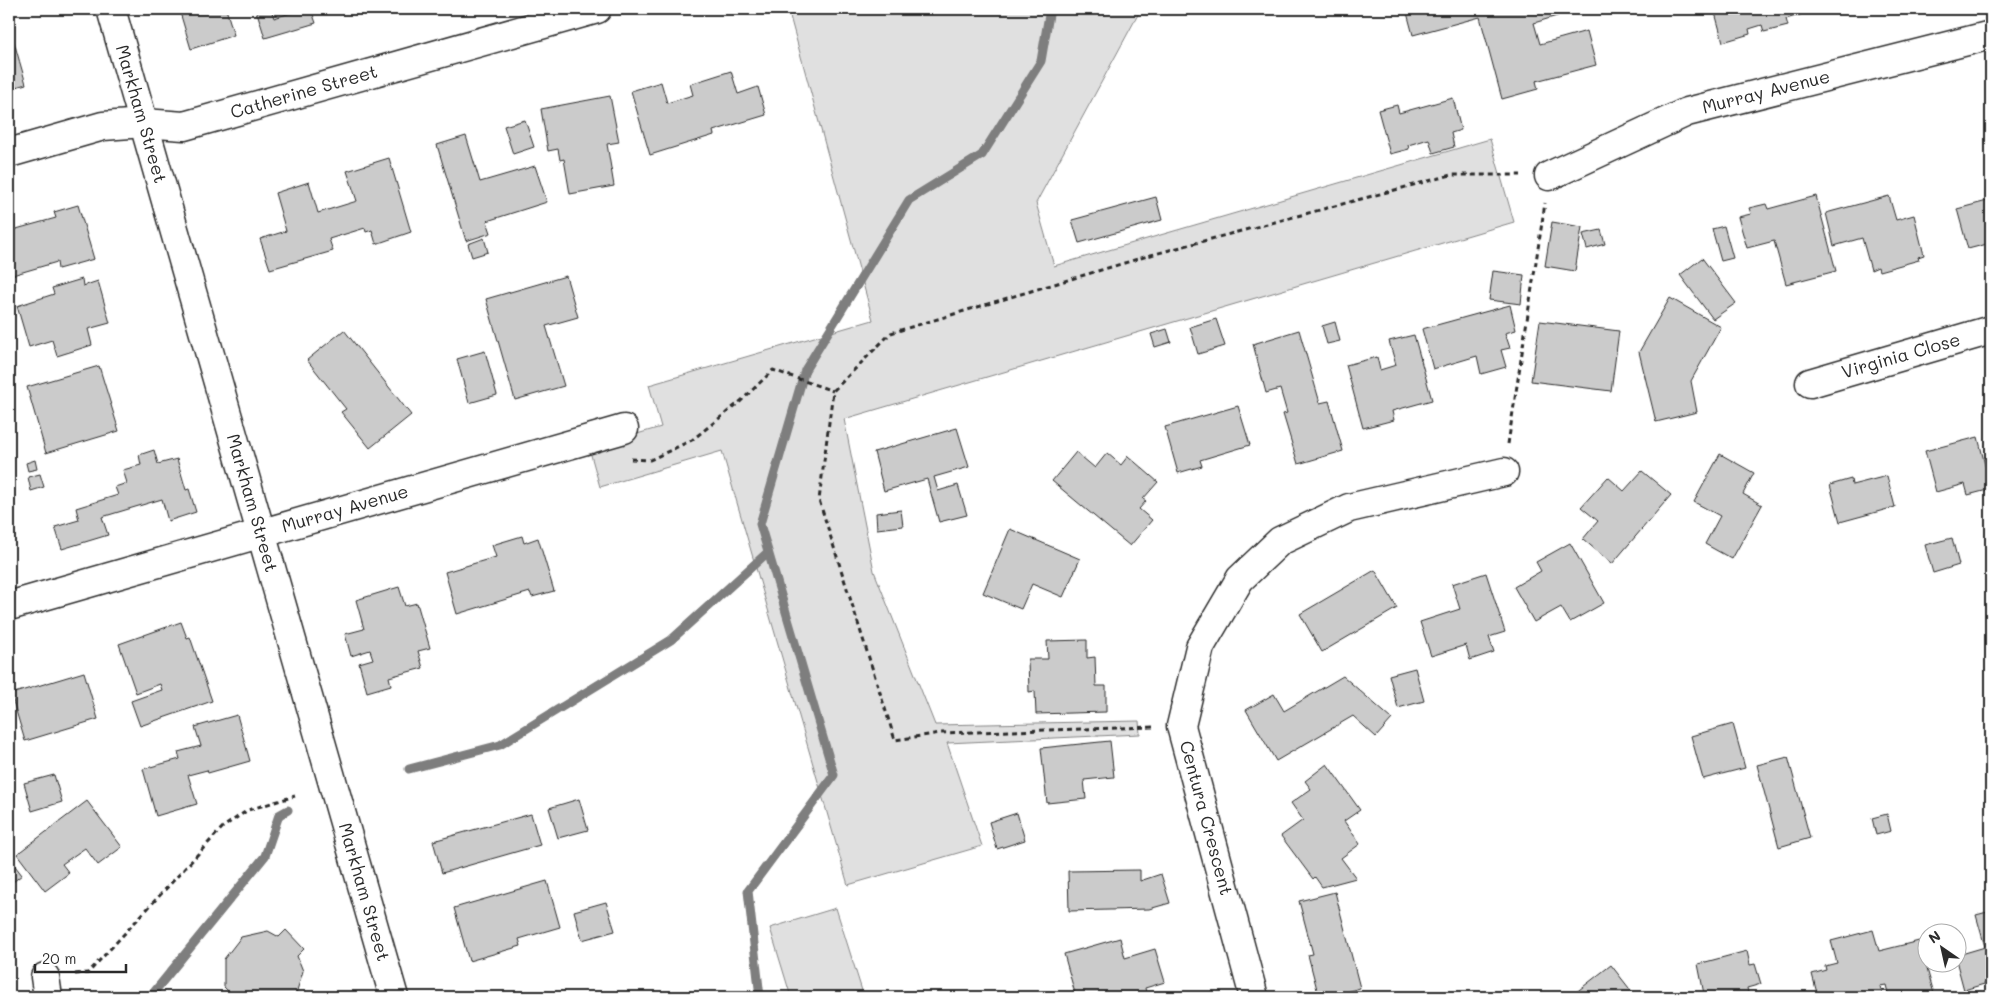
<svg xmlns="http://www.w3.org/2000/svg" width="2000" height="1006" viewBox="0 0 2000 1006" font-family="Mali,sans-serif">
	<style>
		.green { fill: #e0e0e0; stroke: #868686 }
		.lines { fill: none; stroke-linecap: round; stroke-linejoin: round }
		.stream { stroke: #7e7e7e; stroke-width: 9 }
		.building { fill: #cbcbcb; stroke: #2b2b2b }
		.minor-casing { stroke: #2b2b2b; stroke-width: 31 }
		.path { stroke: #2b2b2b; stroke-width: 3; stroke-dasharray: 5 4; stroke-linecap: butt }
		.minor { stroke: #fff; stroke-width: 28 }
		.labels { text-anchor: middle; stroke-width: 4; stroke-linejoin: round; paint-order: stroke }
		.street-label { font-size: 18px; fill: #2b2b2b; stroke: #fff }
	</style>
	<rect width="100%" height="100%" fill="#fff"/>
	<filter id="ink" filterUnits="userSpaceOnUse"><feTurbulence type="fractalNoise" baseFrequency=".02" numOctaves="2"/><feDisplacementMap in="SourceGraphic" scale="10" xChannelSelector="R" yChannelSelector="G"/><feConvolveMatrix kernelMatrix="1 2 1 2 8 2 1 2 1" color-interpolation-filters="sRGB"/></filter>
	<g filter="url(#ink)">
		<g class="green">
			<polygon points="788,9 1141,9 1036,203 1054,266 1490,139 1514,222 844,419 874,571 935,725 1139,721 1140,734 947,743 982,846 848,885 722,451 600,487 589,448 661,427 649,385 873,320"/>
			<polygon points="836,908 864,997 791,997 770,928"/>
		</g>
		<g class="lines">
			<g class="stream">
				<polyline points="409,769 500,745 671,640 768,552"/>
				<polyline points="150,997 265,856 279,815 288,810"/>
				<polyline points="760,997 748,891 834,775 760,524 805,370 909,200 982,155 1041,61 1050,9"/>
			</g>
		</g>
		<g class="building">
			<polygon points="179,9 226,9 234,35 191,49"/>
			<polygon points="256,9 271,9 274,18 304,9 311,9 316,23 265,38"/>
			<polygon points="1406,9 1580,9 1534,23 1540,44 1587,31 1596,65 1536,81 1538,89 1502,99 1480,17 1413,35"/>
			<polygon points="1714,9 1802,9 1803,14 1786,19 1788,26 1764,32 1762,25 1749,29 1750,34 1723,42"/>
			<polygon points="14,42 26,84 9,89 9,43"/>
			<polygon points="731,71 738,94 758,87 766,115 713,131 714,135 650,155 631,91 661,82 667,103 693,95 690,84"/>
			<polygon points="610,96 619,142 607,144 614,186 570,194 564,159 560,160 558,149 548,151 541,109"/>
			<polygon points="1453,98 1461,130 1451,133 1454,147 1433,153 1429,139 1408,145 1409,149 1390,154 1378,110 1397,105 1399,113"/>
			<polygon points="525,120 534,147 513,154 504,126"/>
			<polygon points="466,136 480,182 535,166 547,202 487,221 491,233 466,241 437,145"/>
			<polygon points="389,158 411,232 376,244 372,230 366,232 365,228 329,239 333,251 270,269 260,239 286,231 275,193 309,182 318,213 357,201 347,171"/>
			<polygon points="1816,196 1836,271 1786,284 1774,241 1747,248 1738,217 1751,214 1749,208 1766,204 1768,209"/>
			<polygon points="1889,196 1896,220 1914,215 1924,255 1918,257 1919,260 1879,271 1878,267 1871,270 1862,238 1834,246 1826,213"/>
			<polygon points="1156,197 1162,220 1079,243 1072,220"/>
			<polygon points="1991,200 1991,243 1968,249 1957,209"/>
			<polygon points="78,205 94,259 58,269 57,262 9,276 9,231 56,218 54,212"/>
			<polygon points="1552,222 1582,227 1575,271 1545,266"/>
			<polygon points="1724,226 1733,258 1721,261 1712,229"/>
			<polygon points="1601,230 1605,244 1587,249 1583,234"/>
			<polygon points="484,238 488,252 472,257 468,244"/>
			<polygon points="1702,258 1736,303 1713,319 1680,275"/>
			<polygon points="1493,271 1524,275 1521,304 1489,300"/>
			<polygon points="566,276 578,317 546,326 564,386 515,400 486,299"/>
			<polygon points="82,279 83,286 98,281 110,323 88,329 92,345 57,356 52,340 29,347 17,306 54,294 52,288"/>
			<polygon points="1670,298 1721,327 1691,381 1697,412 1656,422 1639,352"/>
			<polygon points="1510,305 1516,330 1505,333 1510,348 1501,350 1506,367 1481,374 1477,356 1433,369 1422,329"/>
			<polygon points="1216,319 1225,346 1198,354 1190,327"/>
			<polygon points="1540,321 1619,331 1611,391 1531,381"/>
			<polygon points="1335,322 1340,341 1327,344 1322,326"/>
			<polygon points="1167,329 1171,342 1155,347 1151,334"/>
			<polygon points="344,330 411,415 370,448 341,412 346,409 307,360"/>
			<polygon points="1299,330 1320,403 1329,401 1343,451 1298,464 1283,414 1287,413 1280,389 1266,393 1253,344"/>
			<polygon points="1414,335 1432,400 1392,411 1394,420 1363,428 1346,365 1377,357 1380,370 1396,365 1389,341"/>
			<polygon points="485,351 497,395 469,403 457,359"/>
			<polygon points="99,366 119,431 46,453 27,387"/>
			<polygon points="1238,406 1250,445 1200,460 1202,466 1178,473 1165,427"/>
			<polygon points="957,428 969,467 934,477 938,491 958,485 967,515 939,522 927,479 884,491 874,452"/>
			<polygon points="1978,437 1991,489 1968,495 1965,484 1936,492 1925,451"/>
			<polygon points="154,450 158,464 177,459 186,490 189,489 196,512 168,521 162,499 102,517 108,535 62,549 55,527 79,520 76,508 118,495 115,487 127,483 123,470 141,465 139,455"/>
			<polygon points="1076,452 1095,468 1107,453 1121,465 1128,456 1158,482 1143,499 1146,501 1139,509 1152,520 1130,546 1052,481"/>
			<polygon points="1720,454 1754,473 1743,494 1762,505 1732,559 1705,544 1720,516 1694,502"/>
			<polygon points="35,460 37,469 28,471 26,463"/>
			<polygon points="1642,471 1671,495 1612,564 1583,539 1598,521 1581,507 1608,477 1624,491"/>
			<polygon points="40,474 44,487 31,491 28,477"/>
			<polygon points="1887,476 1895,507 1840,522 1830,485 1851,479 1852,485"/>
			<polygon points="901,510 903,526 877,529 876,513"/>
			<polygon points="1010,529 1080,559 1063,597 1032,584 1021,609 983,593"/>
			<polygon points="522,536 524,543 538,538 554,591 532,597 530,592 457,614 445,572 496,557 492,545"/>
			<polygon points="1952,538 1959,565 1933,573 1925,545"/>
			<polygon points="1570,543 1604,603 1570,622 1561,607 1534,622 1514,587 1541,571 1536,562"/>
			<polygon points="1375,570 1397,608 1322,652 1300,614"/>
			<polygon points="1486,573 1505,632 1489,637 1494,652 1470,660 1466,645 1431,656 1420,622 1460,609 1452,584"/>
			<polygon points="399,587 405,606 417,603 430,648 418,651 423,668 389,677 391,685 367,692 359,663 373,659 370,650 351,656 345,634 364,629 356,600"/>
			<polygon points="181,622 187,638 190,637 212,701 140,726 131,701 162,690 160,684 136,693 119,644"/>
			<polygon points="1087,640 1087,658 1095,657 1096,686 1106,686 1106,712 1036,714 1035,691 1029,692 1028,659 1048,659 1047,641"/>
			<polygon points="1415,668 1424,701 1398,708 1389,675"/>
			<polygon points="84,672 98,719 25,741 11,694"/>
			<polygon points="1343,676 1392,719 1376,737 1353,716 1276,761 1246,710 1274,694 1284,711"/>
			<polygon points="237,715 250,761 208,773 207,770 188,775 197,804 156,816 143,769 180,759 178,752 201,746 195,727"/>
			<polygon points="1733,724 1745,768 1703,779 1691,736"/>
			<polygon points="1110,741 1114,777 1084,780 1086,799 1047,803 1041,748"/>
			<polygon points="1788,757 1810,838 1779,847 1757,765"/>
			<polygon points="1327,764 1360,810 1344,821 1360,844 1341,858 1356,878 1322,887 1315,877 1313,879 1281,836 1303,820 1291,803 1311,789 1305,781"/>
			<polygon points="54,775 62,802 32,811 24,783"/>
			<polygon points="579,799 588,830 558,838 549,808"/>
			<polygon points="87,801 122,847 98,865 85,848 62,864 69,873 45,891 17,854"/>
			<polygon points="1017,813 1025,840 997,849 989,822"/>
			<polygon points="531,814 540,845 442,873 433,841"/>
			<polygon points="1887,814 1891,831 1876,835 1872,818"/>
			<polygon points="9,858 22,875 9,885"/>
			<polygon points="1140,870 1140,881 1161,874 1170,903 1149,909 1069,911 1068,871"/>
			<polygon points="547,881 560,927 519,939 521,946 469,961 454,908"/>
			<polygon points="1335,892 1360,988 1327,997 1319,997 1308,955 1313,954 1299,901"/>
			<polygon points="606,902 615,931 582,940 574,911"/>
			<polygon points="1991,911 1991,982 1964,990 1957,964 1958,955 1985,947 1976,915"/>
			<polygon points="286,930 304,949 297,956 303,971 295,997 234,997 224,987 224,959 241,937 268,931 279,937"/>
			<polygon points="1873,930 1879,951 1919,941 1935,997 1889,997 1886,985 1880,986 1883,997 1818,997 1812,974 1826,970 1825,966 1837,963 1831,941"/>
			<polygon points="1120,938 1125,958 1155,949 1165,982 1145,988 1147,997 1076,997 1064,954"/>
			<polygon points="1747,951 1750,965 1755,964 1761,984 1747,988 1749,997 1689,997 1704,994 1698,964"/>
			<polygon points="1611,965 1636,997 1570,997"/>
		</g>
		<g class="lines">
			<defs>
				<g id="minor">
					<polyline points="111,9 394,997"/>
					<polyline points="9,153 103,126 144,123 184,126 597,9"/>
					<polyline points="1549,176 1687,112 1991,35"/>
					<polyline points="1810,383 1991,330"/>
					<polyline points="9,606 624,429"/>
					<polyline points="45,977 48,997"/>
					<polyline points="1254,997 1181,726 1200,647 1240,579 1280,541 1349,508 1504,472"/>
				</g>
			</defs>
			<use href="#minor" class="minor-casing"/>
			<g class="path">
				<polyline points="1508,444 1545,203"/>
				<polyline points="631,459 650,460 692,440 741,401 773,370 833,391"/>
				<polyline points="1153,727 941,733 895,740 819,500 833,391 891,333 1151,255 1451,175 1521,175"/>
				<polyline points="75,974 88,973 223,827 248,810 295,796"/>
			</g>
			<use href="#minor" class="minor"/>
		</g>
	</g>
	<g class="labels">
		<g class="street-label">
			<text transform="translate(304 92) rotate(-16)" y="6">Catherine Street</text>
			<text transform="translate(1766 92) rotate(-14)" y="6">Murray Avenue</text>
			<text transform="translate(141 114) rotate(74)" y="6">Markham Street</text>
			<text transform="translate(1901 356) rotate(-16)" y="6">Virginia Close</text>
			<text transform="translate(252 503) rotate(74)" y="6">Markham Street</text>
			<text transform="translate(345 509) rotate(-16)" y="6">Murray Avenue</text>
			<text transform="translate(1206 818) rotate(75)" y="6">Centura Crescent</text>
			<text transform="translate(364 892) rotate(74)" y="6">Markham Street</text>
		</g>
	</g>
	<rect width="2000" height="1006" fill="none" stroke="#fff" stroke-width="30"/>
	<rect x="15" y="15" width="1970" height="976" fill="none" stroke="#2b2b2b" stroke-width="2" filter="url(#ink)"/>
	<g transform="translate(1942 948) rotate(326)"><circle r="24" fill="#ffffff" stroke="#aaaaaa"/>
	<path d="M0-4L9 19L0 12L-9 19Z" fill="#2b2b2b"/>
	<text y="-8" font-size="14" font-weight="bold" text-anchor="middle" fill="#2b2b2b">N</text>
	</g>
	<path d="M35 964v8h91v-8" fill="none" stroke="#2b2b2b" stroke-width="2.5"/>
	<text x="42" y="964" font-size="15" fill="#2b2b2b" stroke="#ffffff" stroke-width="4" paint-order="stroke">20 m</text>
</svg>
